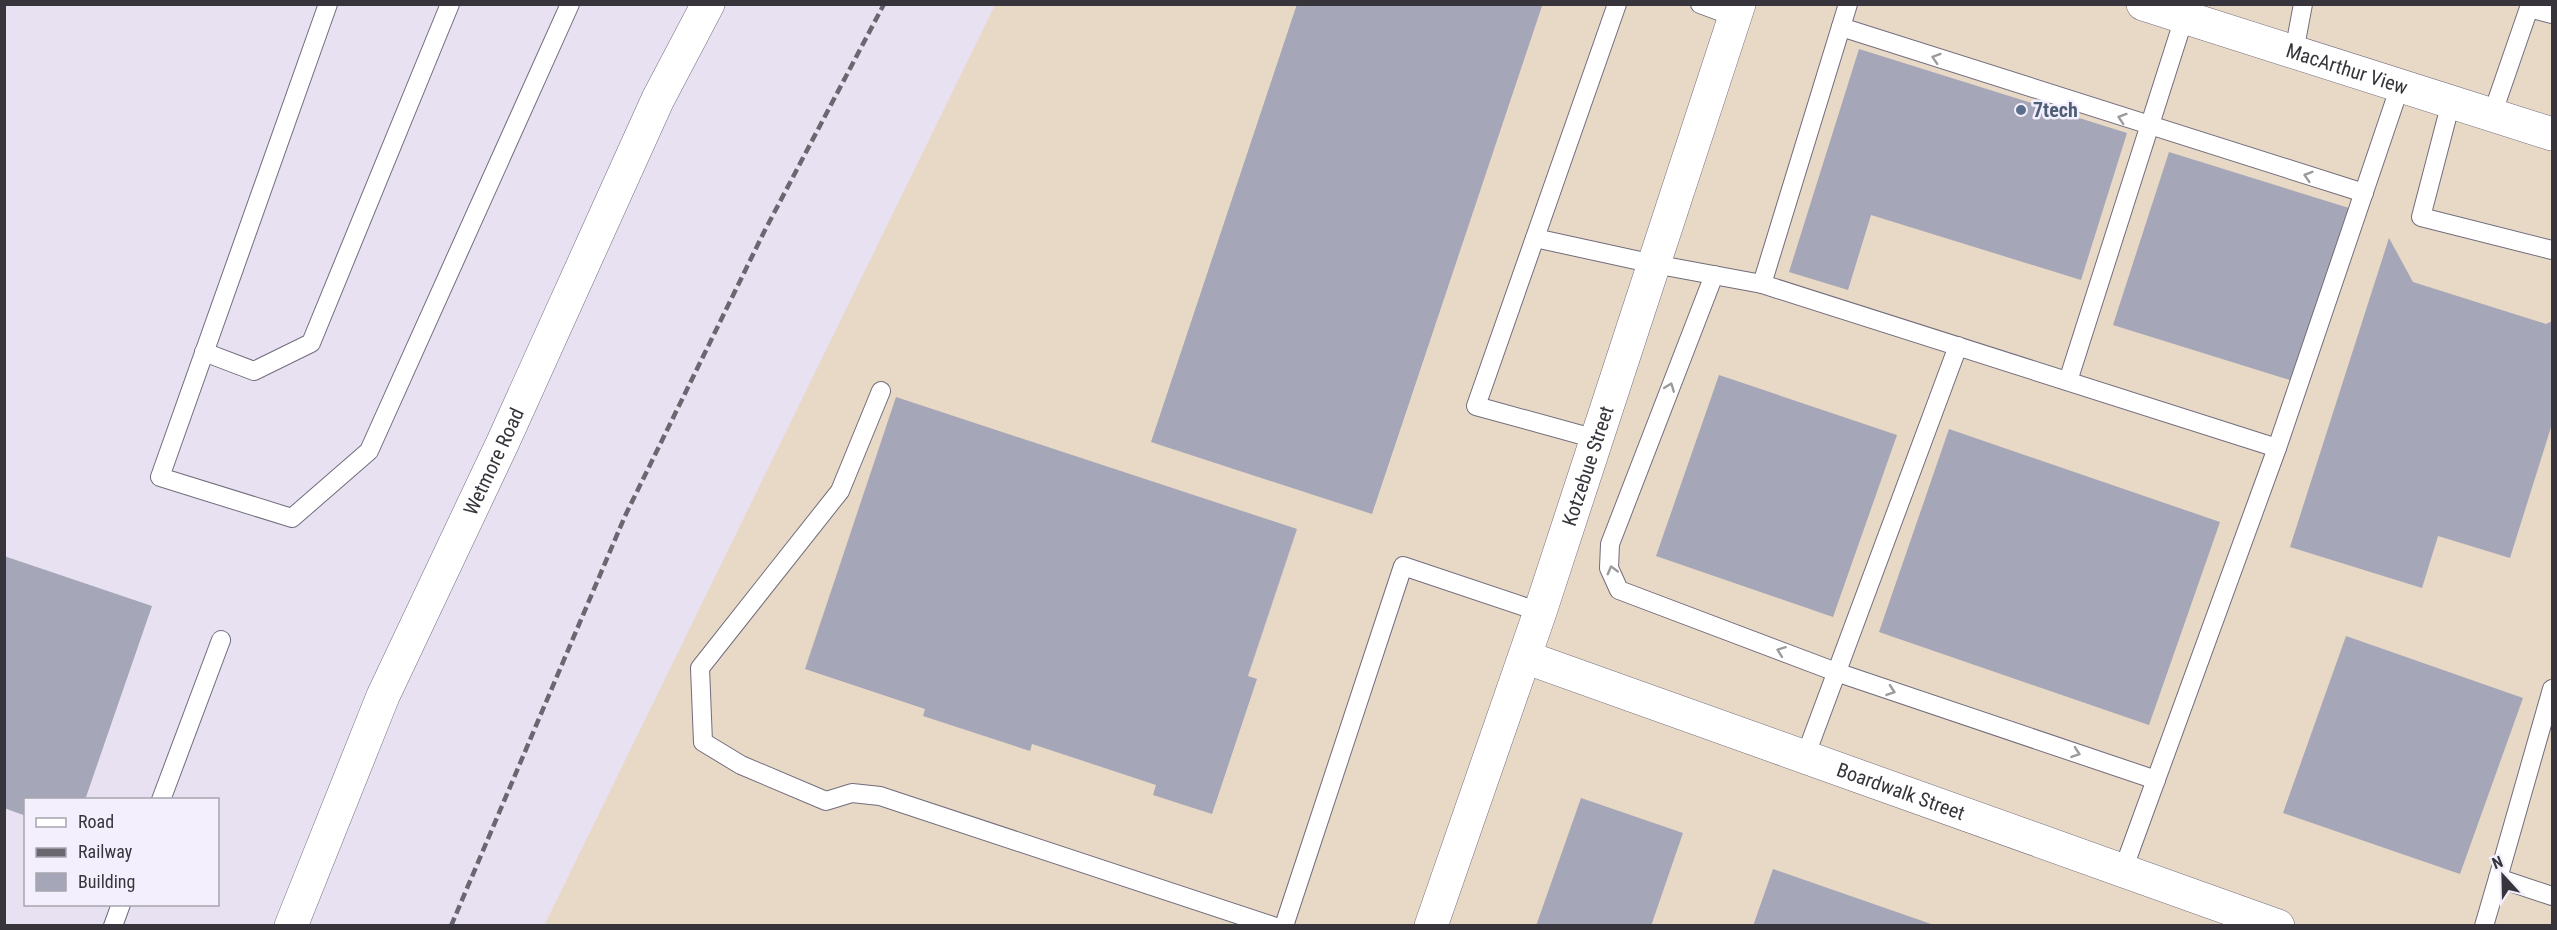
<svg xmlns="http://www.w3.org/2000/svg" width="2557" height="930" viewBox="0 0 2557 930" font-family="'Roboto Condensed',sans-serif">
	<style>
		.industrial { fill: #e8d8c6 }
		.building { fill: #a5a6b7 }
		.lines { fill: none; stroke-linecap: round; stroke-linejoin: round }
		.lane-casing { stroke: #726d7c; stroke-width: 20 }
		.street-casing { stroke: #726d7c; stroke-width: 34 }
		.secondary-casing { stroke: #726d7c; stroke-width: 34 }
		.lane { stroke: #fff; stroke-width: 18 }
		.street { stroke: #fff; stroke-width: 33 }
		.secondary { stroke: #fff; stroke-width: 33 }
		.rail { stroke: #6a6770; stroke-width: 4.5; stroke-dasharray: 9 4.5; stroke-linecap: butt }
		.oneway { stroke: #9b9a9d }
		.service-dot { fill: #5c6f8a; stroke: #f3effd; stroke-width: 2 }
		.labels { text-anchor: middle; stroke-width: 5; stroke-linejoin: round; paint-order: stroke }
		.street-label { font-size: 20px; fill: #37353b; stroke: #f3effd }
		.service-label { font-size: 20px; font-weight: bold; fill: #4e5e75; stroke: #f3effd; text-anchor: start }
	</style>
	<rect width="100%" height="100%" fill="#e7e1f2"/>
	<polygon class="industrial" points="995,5 2552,5 2552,925 544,926"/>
	<g class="building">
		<polygon points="1297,4 1542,6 1372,514 1151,442"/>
		<polygon points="1859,49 2127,133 2081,280 1871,215 1848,290 1789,272"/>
		<polygon points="2169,152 2349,208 2293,381 2113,325"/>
		<polygon points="2389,238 2413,282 2546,324 2552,321 2552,424 2510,558 2438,536 2422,588 2290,547"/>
		<polygon points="1719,375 1897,435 1833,617 1656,556"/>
		<polygon points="896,397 1297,529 1248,676 1257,679 1212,814 1153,795 1156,785 1032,744 1030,751 923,716 925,709 805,669"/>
		<polygon points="1949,429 2220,522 2149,725 1879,632"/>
		<polygon points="4,556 152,606 85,800 26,800 26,816 4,808"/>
		<polygon points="2346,636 2523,698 2460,874 2283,813"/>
		<polygon points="1581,798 1683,833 1651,926 1536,926"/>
		<polygon points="1773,869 1934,925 1934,926 1753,926"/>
	</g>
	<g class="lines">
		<defs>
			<g id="lane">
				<polyline points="328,4 160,477 292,518 369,451 570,4"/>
				<polyline points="1700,4 1735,17"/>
				<polyline points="1848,4 1762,284 2277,448 2400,86"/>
				<polyline points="1841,27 2364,193"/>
				<polyline points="2294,52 2303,4"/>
				<polyline points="2451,102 2421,217 2552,250"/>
				<polyline points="2492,115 2529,8 2552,14"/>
				<polyline points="1535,238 1654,264 1762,284"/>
				<polyline points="1714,275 1610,544 1609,568 1619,590 1836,672 2156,780"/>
				<polyline points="204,352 254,371 311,343 450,4"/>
				<polyline points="2068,381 2184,18"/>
				<polyline points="881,391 840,491 700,668 703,742 741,765 826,801 852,793 880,796 1273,926"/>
				<polyline points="1596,439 1476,406 1617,4"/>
				<polyline points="1805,757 1958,346"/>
				<polyline points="161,800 221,640"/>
				<polyline points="2123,870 2277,448"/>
				<polyline points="2498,878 2552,689"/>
				<polyline points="113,926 121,904"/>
				<polyline points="1284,926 1403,566 1540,612"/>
				<polyline points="2484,926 2498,878 2552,896"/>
			</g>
			<g id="street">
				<path id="s1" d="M1525,657L2278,926"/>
				<path id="s2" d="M1431,926L1540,612L1739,4"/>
			</g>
			<g id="secondary">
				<path id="s3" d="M2143,4L2552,134"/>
				<path id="s4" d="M291,926L383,696L503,442L658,99L708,4"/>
			</g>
		</defs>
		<use href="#lane" class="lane-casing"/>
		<use href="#street" class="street-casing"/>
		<use href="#secondary" class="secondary-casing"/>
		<use href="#lane" class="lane"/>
		<use href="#street" class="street"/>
		<use href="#secondary" class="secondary"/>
		<polyline class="rail" points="451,926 625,516 764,232 884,4"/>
	</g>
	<defs><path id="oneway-chevron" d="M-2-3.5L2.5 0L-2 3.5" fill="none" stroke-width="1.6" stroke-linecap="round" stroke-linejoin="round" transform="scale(1.5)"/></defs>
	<g class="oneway">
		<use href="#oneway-chevron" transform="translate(1936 58) rotate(-162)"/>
		<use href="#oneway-chevron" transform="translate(2122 118) rotate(-162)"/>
		<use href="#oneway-chevron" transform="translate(2308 176) rotate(-163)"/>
		<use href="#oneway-chevron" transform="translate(1670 387) rotate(-69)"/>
		<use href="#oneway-chevron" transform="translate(1612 570) rotate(-105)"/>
		<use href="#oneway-chevron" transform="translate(1781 651) rotate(-159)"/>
		<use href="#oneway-chevron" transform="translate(1891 691) rotate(19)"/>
		<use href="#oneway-chevron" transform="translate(2076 753) rotate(19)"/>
	</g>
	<circle class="service-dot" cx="2021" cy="110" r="6"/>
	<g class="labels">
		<g class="street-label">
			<text dy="7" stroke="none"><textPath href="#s3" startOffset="214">MacArthur View</textPath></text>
			<text dy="7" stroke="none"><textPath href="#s4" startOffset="507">Wetmore Road</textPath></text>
			<text dy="7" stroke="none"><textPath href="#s2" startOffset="486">Kotzebue Street</textPath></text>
			<text dy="7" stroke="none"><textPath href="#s1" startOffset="399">Boardwalk Street</textPath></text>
		</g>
		<g class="service-label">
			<text x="2033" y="117">7tech</text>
		</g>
	</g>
	<rect width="2557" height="930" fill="none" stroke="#37353b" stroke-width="12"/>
	<rect x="24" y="798" width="195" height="108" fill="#f3effd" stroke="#a8a5af" stroke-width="1.5"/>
	<rect x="36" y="818" width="30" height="9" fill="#ffffff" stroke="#a8a5af" stroke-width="1.5"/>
	<text x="78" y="828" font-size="18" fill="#37353b">Road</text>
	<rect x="36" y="848" width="30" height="9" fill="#6a6770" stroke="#a8a5af" stroke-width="1.5"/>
	<text x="78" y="858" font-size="18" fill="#37353b">Railway</text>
	<rect x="36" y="873" width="30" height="18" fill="#a5a6b7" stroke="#a8a5af" stroke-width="1.5"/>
	<text x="78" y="888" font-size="18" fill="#37353b">Building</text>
	<g transform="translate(2503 876) rotate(338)" stroke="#f3effd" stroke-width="4.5" paint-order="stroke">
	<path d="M0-4.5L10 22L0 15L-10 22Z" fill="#37353b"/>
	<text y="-9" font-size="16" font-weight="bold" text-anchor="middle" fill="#37353b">N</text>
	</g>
</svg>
